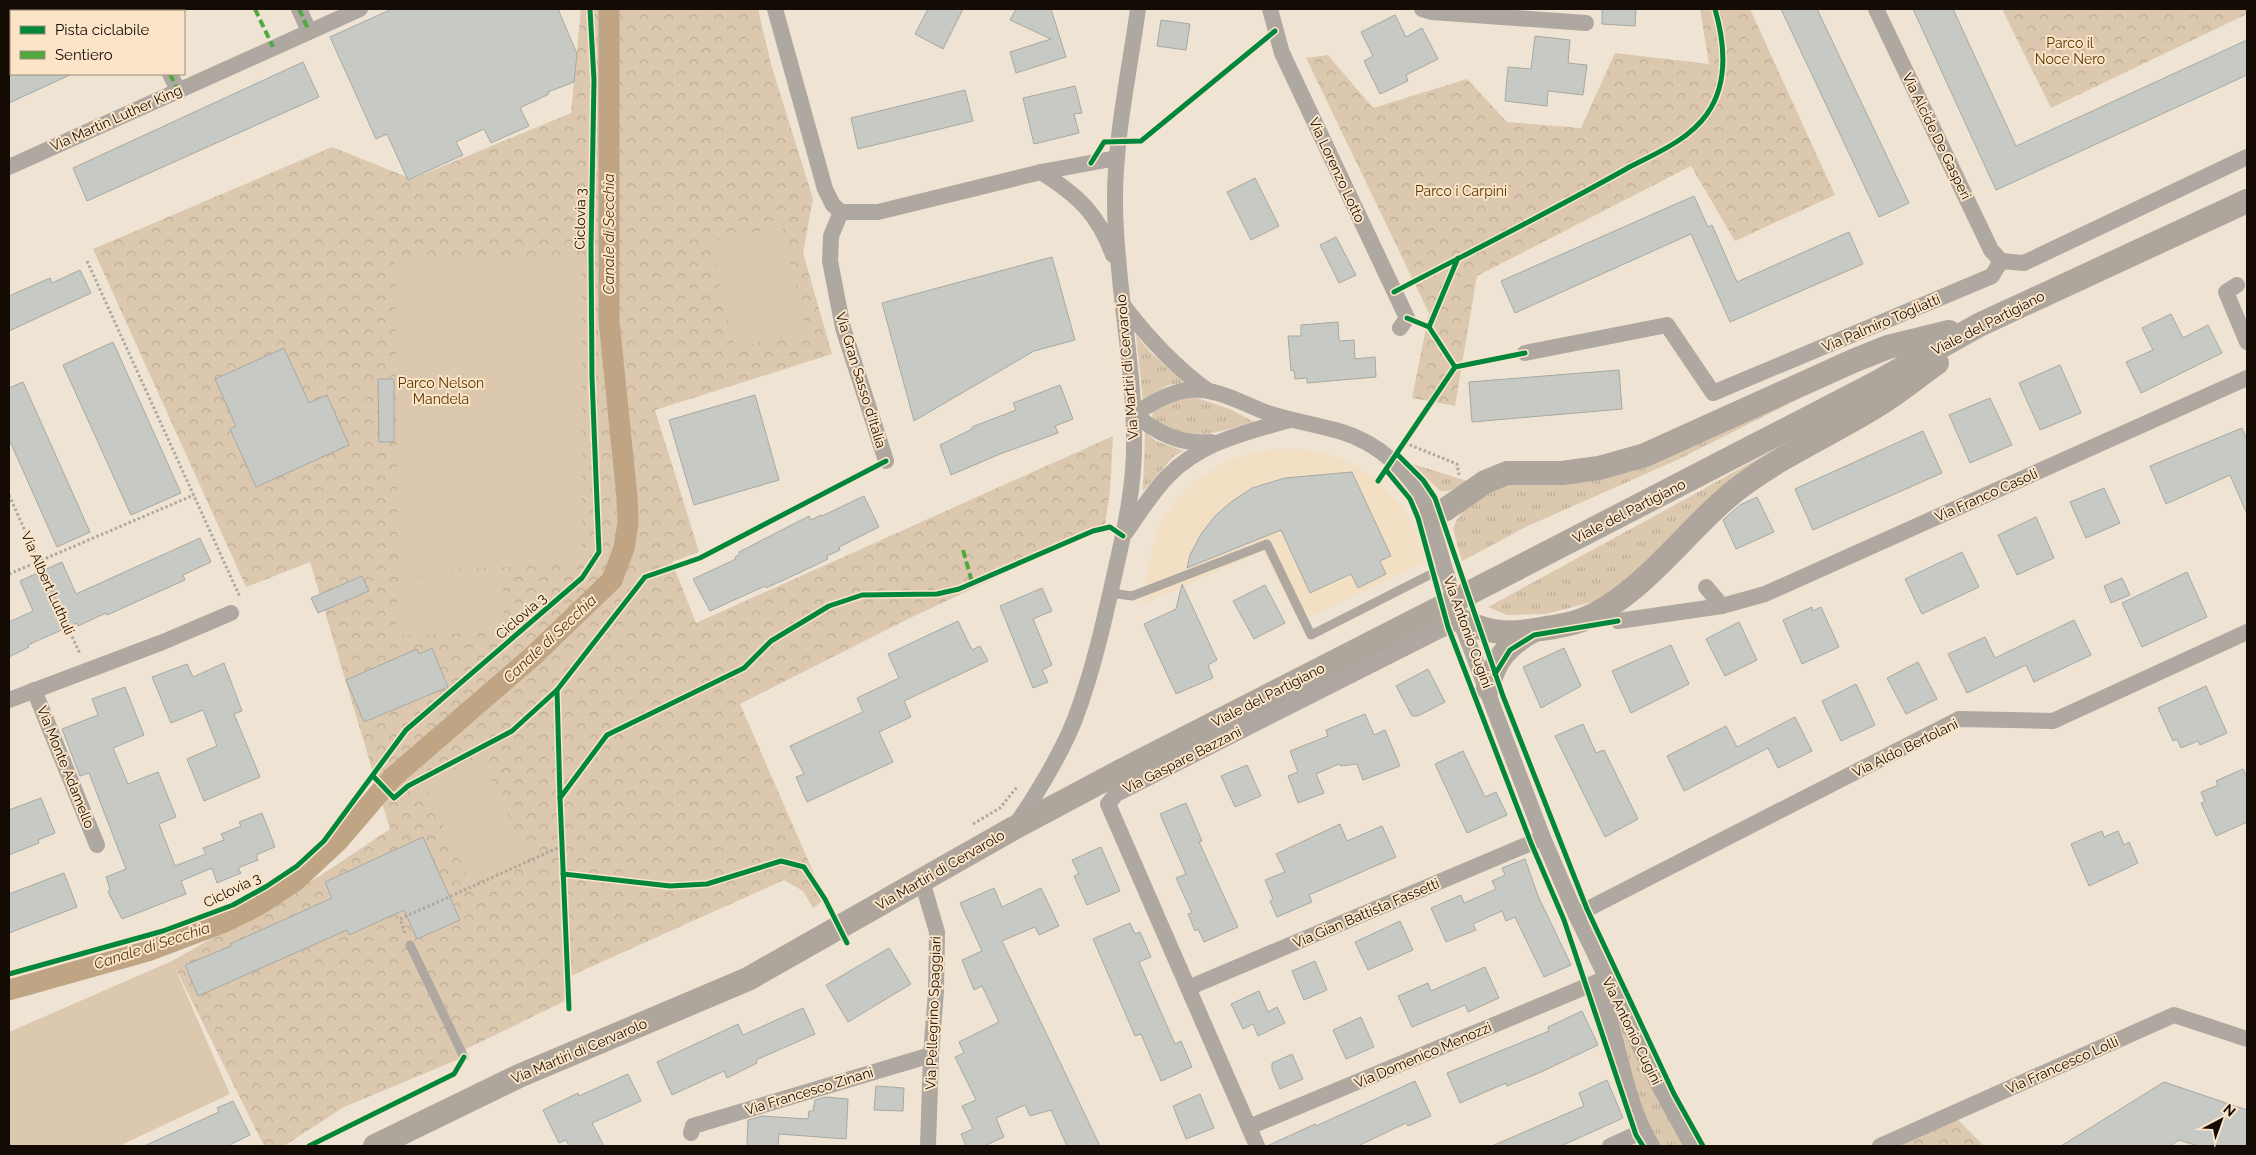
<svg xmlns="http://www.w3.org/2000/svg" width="2256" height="1155" viewBox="0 0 2256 1155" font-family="Raleway,sans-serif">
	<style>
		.built { fill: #f3dfc4 }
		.grass { fill: url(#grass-tufts) }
		.forest { fill: url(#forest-crowns) }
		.garden { fill: #dcc8af }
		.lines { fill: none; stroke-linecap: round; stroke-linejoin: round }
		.canal { stroke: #bfa584; stroke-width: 21 }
		.building { fill: #c7c9c4; stroke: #a6a9a3 }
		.path { stroke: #afa89f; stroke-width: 3; stroke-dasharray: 2.5 2.5; stroke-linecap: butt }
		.lane { stroke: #aea8a0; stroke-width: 9 }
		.street { stroke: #aea8a0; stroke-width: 16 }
		.secondary { stroke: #aea69c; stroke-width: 24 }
		.secondary-bridge { stroke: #aea69c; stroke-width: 24 }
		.quiet { stroke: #51a840; stroke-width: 4; stroke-dasharray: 8 4; stroke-linecap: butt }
		.cycleway-casing { stroke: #fbe4c7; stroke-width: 8 }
		.cycleway { stroke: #00873e; stroke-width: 5 }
		.labels { text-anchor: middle; stroke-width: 4; stroke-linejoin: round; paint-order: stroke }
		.park-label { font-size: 14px; fill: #583800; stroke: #fbe4c7 }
		.street-label { font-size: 14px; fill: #140c04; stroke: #fbe4c7 }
		.water-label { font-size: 15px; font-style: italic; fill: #4f3715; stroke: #fbe4c7 }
	</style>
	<defs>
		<pattern id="grass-tufts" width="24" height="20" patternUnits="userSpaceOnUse" patternTransform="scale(1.25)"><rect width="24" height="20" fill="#dcc8af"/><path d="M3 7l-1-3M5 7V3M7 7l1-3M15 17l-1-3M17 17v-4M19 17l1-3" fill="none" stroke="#bcab95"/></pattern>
		<pattern id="forest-crowns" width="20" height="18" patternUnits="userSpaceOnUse" patternTransform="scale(1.25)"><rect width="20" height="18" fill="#dcc8af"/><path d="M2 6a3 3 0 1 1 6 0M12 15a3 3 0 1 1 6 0" fill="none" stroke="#bcab95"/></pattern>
	</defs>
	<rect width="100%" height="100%" fill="#efe3d3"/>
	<polygon class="built" points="1287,449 1311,450 1334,455 1358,467 1378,481 1403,508 1415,531 1425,562 1299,622 1263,551 1142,605 1152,548 1162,518 1176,501 1200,477 1229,460 1262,450"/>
	<g class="grass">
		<polygon points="1136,335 1149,351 1185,383 1168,385 1143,401"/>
		<polygon points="1860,368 1677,460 1528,526 1462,561 1453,529 1456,521 1469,504 1511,480 1564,480"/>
		<polygon points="1879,390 1599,600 1546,614 1507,615 1488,607 1693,495"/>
		<path d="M1194,397L1230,409L1254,422C1223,430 1178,449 1152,417L1153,411L1181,398Z"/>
		<polygon points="1145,432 1156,441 1184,451 1175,455 1143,491"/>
		<path d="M1413,464L1467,481C1459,486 1451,493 1440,491Z"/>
		<polygon points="1576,915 1692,1146 1652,1146"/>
	</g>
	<g class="forest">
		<polygon points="581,9 758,9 771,64 813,199 803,253 832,354 655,410 699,552 672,562 696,623 1113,436 1110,490 1105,526 906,620 740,704 825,899 813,908 803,891 784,880 568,977 569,999 462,1051 464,1057 344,1107 284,1146 264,1146 172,961 318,877 390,829 310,562 246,587 93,249 332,147 412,179 571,113"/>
		<polygon points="1700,9 1750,9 1835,195 1735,241 1691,166 1477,276 1455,406 1412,398 1429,313 1306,58 1328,55 1373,108 1467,79 1507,122 1581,128 1615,53 1709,64"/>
		<polygon points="2002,9 2247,9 2247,14 2051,108"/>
		<polygon points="1952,1114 1984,1146 1880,1146"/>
	</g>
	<g class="garden">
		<polygon points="782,226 806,332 735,348 710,242"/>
		<polygon points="582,260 582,564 398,571 395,262"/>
		<polygon points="503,575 504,632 395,636 398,578"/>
		<polygon points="480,756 528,858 471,884 424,785"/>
		<polygon points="172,961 230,1094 119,1146 9,1146 9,1032"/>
	</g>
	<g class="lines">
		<polyline class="canal" points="9,990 148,951 222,923 257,906 295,881 339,840 392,778 533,656 612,580 624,548 628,523 627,497 609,321 609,9"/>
	</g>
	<g class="building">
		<polygon points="392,9 558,9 577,54 574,82 548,92 549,94 520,108 529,126 491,143 484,129 456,142 463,155 408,180 387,134 376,139 330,37"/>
		<polygon points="928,9 963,9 943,49 915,34"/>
		<polygon points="1016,9 1051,9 1066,57 1016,73 1010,52 1051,39 1010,20"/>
		<polygon points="1602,9 1636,9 1635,26 1602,24"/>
		<polygon points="1781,9 1817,9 1909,203 1879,217"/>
		<polygon points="1913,9 1953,9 2016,146 2247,40 2247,75 1996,190"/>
		<polygon points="1395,15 1406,37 1422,28 1438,59 1406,75 1408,81 1380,94 1364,61 1373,56 1361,32"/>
		<polygon points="1161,20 1190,24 1186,50 1157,46"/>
		<polygon points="1535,36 1570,40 1568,63 1587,65 1583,95 1548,91 1547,106 1505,101 1508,67 1531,69"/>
		<polygon points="303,62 319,97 87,201 73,168"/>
		<polygon points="9,74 72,74 9,103"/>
		<polygon points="1075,86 1082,113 1074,114 1079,133 1034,144 1023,98"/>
		<polygon points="965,90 973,121 858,149 851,118"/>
		<polygon points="1255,178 1279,226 1251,240 1227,192"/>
		<polygon points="1694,196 1708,227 1712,225 1737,282 1849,232 1863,264 1730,322 1691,234 1515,313 1501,281"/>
		<polygon points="1336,237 1356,275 1339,283 1320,245"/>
		<polygon points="1052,257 1075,340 1034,351 914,421 882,303"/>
		<polygon points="80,270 91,293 9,331 9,296 50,278 52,283"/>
		<polygon points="2171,314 2183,338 2208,325 2222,353 2141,393 2126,362 2153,350 2142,328"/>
		<polygon points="1338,322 1339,341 1354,340 1355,359 1375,357 1376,377 1307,383 1307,378 1295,379 1294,370 1291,371 1288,336 1301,336 1301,325"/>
		<polygon points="113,342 181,493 131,515 63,365"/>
		<polygon points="284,348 309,403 327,395 349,445 256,487 230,429 236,426 215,379"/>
		<polygon points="2060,365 2081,413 2040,430 2019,383"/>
		<polygon points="1619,370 1622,409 1472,422 1469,382"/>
		<polygon points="378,379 394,379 394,442 379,442"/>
		<polygon points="23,382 90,532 57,547 9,439 9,388"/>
		<polygon points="1060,385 1073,419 1055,426 1058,433 1000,454 951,475 940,445 972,429 972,427 1016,410 1013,403"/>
		<polygon points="755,395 779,480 694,505 669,420"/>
		<polygon points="1990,398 2012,445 1970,463 1949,415"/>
		<polygon points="2242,428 2247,440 2247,514 2230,475 2166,504 2150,466"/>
		<polygon points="1923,431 1942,473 1813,530 1795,489"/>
		<polygon points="1352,472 1391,556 1380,561 1386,574 1358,588 1351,574 1310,593 1281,530 1187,568 1190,555 1201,534 1215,516 1231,502 1252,488 1285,478"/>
		<polygon points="2104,488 2120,523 2086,538 2070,502"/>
		<polygon points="864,496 879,527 839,547 840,550 827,556 828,559 801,572 766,588 765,586 710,611 693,579 736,559 735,557 740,554 739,552 809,516 811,520 821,515 822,516"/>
		<polygon points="1757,497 1774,532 1736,549 1723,520 1740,505"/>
		<polygon points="2036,517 2054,558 2017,575 1998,535"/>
		<polygon points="200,538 211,562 183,575 185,580 107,615 106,613 78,626 77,623 28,645 29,647 9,657 9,622 33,611 20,581 62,562 76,594"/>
		<polygon points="1962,552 1979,587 1922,614 1905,579"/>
		<polygon points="2187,572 2207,617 2142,647 2122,603"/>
		<polygon points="362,576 369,591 318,613 311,598"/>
		<polygon points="2122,578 2130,595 2111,603 2104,586"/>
		<polygon points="1182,584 1217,660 1208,665 1213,678 1176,694 1144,624 1176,609"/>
		<polygon points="1265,585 1285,623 1254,639 1233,601"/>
		<polygon points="1042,588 1052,611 1033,619 1052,665 1042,670 1048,682 1033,688 1000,606"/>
		<polygon points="1812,607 1813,611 1821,607 1839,647 1802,664 1783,620"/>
		<polygon points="2074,620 2091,655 2034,682 2026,665 1967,693 1948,654 1985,637 1995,658"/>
		<polygon points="958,621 972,650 980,646 988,661 904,701 911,717 879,732 893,762 807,802 796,777 804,774 790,746 863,712 857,698 899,678 888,654"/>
		<polygon points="1739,622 1757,660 1725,676 1706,639"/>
		<polygon points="1671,645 1689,684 1631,713 1612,671"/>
		<polygon points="432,648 448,687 364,722 346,680 417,649 419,654"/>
		<polygon points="1564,648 1581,686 1541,708 1523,667"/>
		<polygon points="1918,662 1937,699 1906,714 1887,678"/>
		<polygon points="224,663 242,711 234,714 260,777 204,801 187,759 217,746 203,710 171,723 152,677 187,664 193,677"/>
		<polygon points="1428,669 1445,702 1418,716 1412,716 1396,686"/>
		<polygon points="1856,684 1875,725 1841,741 1822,701"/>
		<polygon points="2206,686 2227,733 2200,745 2198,741 2181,748 2177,739 2173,741 2158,708"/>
		<polygon points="125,687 144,735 113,748 128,784 158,772 176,817 159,824 175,866 206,854 203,848 224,840 221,834 241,826 239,822 262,813 275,847 256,855 258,860 238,868 241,873 217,883 212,868 181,881 186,894 122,919 108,892 110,889 106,877 126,869 89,773 80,776 62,729 98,715 92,699"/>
		<polygon points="1365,714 1374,735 1385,730 1400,766 1363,780 1357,764 1341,766 1339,764 1316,774 1324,793 1298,803 1288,776 1298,772 1290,751 1328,736 1326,730"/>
		<polygon points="1795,717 1812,751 1778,768 1768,748 1684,791 1667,756 1726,726 1737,747"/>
		<polygon points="1583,724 1596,753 1604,750 1638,819 1605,837 1555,736"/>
		<polygon points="1463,751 1485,797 1496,792 1507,815 1467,833 1435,764"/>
		<polygon points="1247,765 1261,796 1235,807 1221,776"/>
		<polygon points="2243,769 2247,778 2247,822 2216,836 2201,803 2205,802 2201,792 2218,785 2216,781"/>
		<polygon points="41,798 55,833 38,840 39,843 9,855 9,810"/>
		<polygon points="1186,803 1202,841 1199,842 1238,927 1204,942 1198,929 1195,931 1188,914 1192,913 1176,878 1186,874 1160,814"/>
		<polygon points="1340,824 1347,841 1382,826 1396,857 1309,895 1312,902 1277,917 1270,901 1273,899 1265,880 1285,872 1276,854"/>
		<polygon points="2102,831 2104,837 2118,831 2124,845 2129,842 2138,863 2089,886 2071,844"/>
		<polygon points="423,837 460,920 417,939 404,910 349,935 347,930 198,996 185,965 231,946 230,944 332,898 325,882"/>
		<polygon points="1101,847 1120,891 1087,905 1074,876 1079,874 1072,860"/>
		<polygon points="1525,859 1538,896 1571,965 1544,977 1515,917 1506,921 1502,911 1473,924 1476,930 1446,942 1431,908 1461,895 1464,903 1496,889 1492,881 1505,875 1502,868"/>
		<polygon points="64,873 77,907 9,933 9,894"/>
		<polygon points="994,888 1002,907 1041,888 1059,926 1039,935 1035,927 1002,941 1100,1146 1067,1146 1051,1110 1030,1116 1025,1105 996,1118 1004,1137 984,1146 966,1146 961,1134 973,1129 962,1106 976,1100 955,1057 964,1053 959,1042 999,1022 982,986 974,990 962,960 982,951 960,903"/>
		<polygon points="1400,921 1413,950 1368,970 1355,942"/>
		<polygon points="1130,923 1135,934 1140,932 1151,957 1139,962 1175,1044 1181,1041 1192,1067 1161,1081 1141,1034 1135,1036 1093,939"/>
		<polygon points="889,948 911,984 848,1022 826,985"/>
		<polygon points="1315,961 1327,990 1304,1000 1292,971"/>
		<polygon points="1485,967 1499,998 1468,1012 1465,1005 1412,1027 1398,996 1428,983 1431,991"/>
		<polygon points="1259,991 1268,1012 1277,1007 1285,1023 1258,1036 1253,1024 1243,1029 1231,1004"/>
		<polygon points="803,1008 815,1034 756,1060 757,1063 727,1078 724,1071 672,1095 657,1062 738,1024 743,1035"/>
		<polygon points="1582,1011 1598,1045 1541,1072 1507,1086 1506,1083 1460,1103 1447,1073 1549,1031 1548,1027"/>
		<polygon points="1361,1017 1374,1047 1346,1059 1333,1030"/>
		<polygon points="1292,1054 1303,1079 1280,1089 1272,1070 1272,1063"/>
		<polygon points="628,1074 641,1101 592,1123 604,1146 569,1146 566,1140 559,1143 543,1110 578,1093 579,1096"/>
		<polygon points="1607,1080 1623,1118 1561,1146 1492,1146 1584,1106 1579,1093"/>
		<polygon points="1415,1081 1431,1116 1408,1126 1406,1123 1358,1146 1267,1146 1315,1124 1316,1126"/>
		<polygon points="2164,1082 2247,1110 2247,1146 2198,1146 2179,1140 2170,1146 2061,1146"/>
		<polygon points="876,1086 904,1088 903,1111 874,1110"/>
		<polygon points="1200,1094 1214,1128 1186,1139 1173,1106"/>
		<polygon points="826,1097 848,1099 846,1139 779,1134 778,1146 747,1146 748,1120 762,1116 808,1119 809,1111 813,1111 815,1100"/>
		<polygon points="233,1101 250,1135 227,1146 144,1146 219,1112 217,1108"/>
	</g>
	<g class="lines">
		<g class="path">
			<polyline points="87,261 240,597"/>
			<polyline points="1405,443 1457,464 1459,475"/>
			<polyline points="9,495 80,654"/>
			<polyline points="9,574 194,495"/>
			<polyline points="973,824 1000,808 1017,787"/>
			<polyline points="405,933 400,919 562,846"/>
		</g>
		<g class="lane">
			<polyline points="1110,593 1132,596 1267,544 1311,635 1445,567"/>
			<polyline points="410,945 464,1057"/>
		</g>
		<g class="street">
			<polyline points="23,9 25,11"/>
			<polyline points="140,9 141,11"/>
			<polyline points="299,9 309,31"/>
			<polyline points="775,9 825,189 833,205 841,212 878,212 1041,172 1117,158"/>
			<polyline points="1270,9 1282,53 1407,318 1400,328"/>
			<polyline points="1422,9 1432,12 1586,23"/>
			<polyline points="1876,9 1991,250 2001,261"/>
			<polyline points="57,11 62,9"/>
			<polyline points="9,32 11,31"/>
			<polyline points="170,74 178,90"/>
			<polyline points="9,167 360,9"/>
			<path d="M1041,172C1077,195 1098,213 1113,255"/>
			<polyline points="841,212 831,236 830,261 843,328 886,461"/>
			<polyline points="2001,261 2024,263 2247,157"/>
			<polyline points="2237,285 2226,292 2247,342"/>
			<path d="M1123,305C1148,338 1174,366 1207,390"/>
			<polyline points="1525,353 1667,325 1713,393 1992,276 2001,261"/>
			<path d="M1134,414C1151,404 1169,392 1189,390C1216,387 1243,404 1268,413C1293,421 1318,425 1342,432C1378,443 1410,471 1426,505L1460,620L1543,838L1576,915L1658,1084L1692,1146"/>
			<path d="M1134,414C1157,433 1180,445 1211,442"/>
			<path d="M1126,532C1139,514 1152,492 1168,476C1201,442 1245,433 1289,420"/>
			<polyline points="1706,587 1722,606"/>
			<polyline points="1618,621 1722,606 1765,594 2247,378"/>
			<polyline points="34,690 97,845"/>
			<polyline points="9,700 163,642 231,613"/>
			<path d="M1015,826C1038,792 1060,757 1075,719C1093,671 1104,622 1115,572C1125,528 1135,484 1134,438C1134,361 1116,284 1115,206C1114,141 1129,74 1138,9"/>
			<polyline points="922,881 937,932 936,991 931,1055 928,1146"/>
			<polyline points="1576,915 1959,719 2053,721 2247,632"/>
			<path d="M1597,984C1620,1036 1622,1097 1652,1146"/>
			<polyline points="1188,988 1543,838"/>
			<polyline points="1249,1127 1597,982"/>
			<polyline points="691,1133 693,1126 931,1055"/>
			<polyline points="1257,1146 1108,804 1116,794 1460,620"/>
			<polyline points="1610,1146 1643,1131"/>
			<polyline points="1880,1146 2174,1015 2247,1039"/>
		</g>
		<g class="secondary">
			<polyline points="1429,516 1446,509 1485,482 1507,473 1562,473 1599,468 1645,455 1853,361 1888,347 1949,332"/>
			<polyline points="1516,569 1876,383 1979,325 2247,201"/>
			<path d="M1460,620C1492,634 1507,635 1541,629C1555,627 1569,625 1582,620C1644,596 1690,523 1744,484C1786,453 1834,433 1878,405C1898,393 1917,377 1937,363"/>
			<path d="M1488,688C1494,661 1507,645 1531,632"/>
			<polyline points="375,1146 519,1076 748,979 1014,828 1121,771"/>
		</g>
		<polyline class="secondary-bridge" points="1121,771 1516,569"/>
		<g class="quiet">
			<polyline points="23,9 25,11"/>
			<polyline points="140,9 141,11"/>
			<polyline points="255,9 273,47"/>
			<polyline points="299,9 309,31"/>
			<polyline points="57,11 62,9"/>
			<polyline points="9,32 11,31"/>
			<polyline points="170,74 178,90"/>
			<polyline points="963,550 972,582"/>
		</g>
		<defs>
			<g id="cycleway">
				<polyline points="1091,163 1104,142 1141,141 1275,31"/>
				<path d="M1394,292C1472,251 1550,212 1626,169C1654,154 1688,141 1707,114C1729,83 1725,44 1715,9"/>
				<polyline points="1429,327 1458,258"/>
				<polyline points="1455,367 1525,353"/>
				<polyline points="1397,454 1423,480 1435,498 1503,696 1587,909 1674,1094 1703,1146"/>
				<polyline points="1386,470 1410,499 1418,518 1448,627 1531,843 1564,920 1636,1135 1643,1146"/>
				<polyline points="1378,481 1455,367 1429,327 1407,318"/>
				<polyline points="1495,674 1510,650 1534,635 1618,621"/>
				<polyline points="373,776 394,798 408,786 512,731 557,690"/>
				<polyline points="560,798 607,735 744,668 771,641 829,606 862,595 937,594 959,589 1093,531 1110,527 1123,536"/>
				<polyline points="563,874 670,886 707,884 781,861 804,867 825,899 847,943"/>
				<polyline points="9,974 163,931 233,905 267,886 297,866 324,841 406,730 582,578 599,552 592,378 591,247 594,80 590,9"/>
				<polyline points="569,1009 560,798 557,690 645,577 700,558 886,461"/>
				<polyline points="309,1146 454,1074 464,1057"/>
			</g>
		</defs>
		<use href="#cycleway" class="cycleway-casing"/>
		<use href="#cycleway" class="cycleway"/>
	</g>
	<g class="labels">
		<g class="park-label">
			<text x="2070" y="48">Parco il<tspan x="2070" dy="16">Noce Nero</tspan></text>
			<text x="1461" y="196">Parco i Carpini</text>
			<text x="441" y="388">Parco Nelson<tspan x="441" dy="16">Mandela</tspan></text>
		</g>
		<g class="street-label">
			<text transform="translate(116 118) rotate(-24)" y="5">Via Martin Luther King</text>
			<text transform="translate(1937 136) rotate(64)" y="5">Via Alcide De Gasperi</text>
			<text transform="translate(1337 170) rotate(65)" y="5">Via Lorenzo Lotto</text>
			<text transform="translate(580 219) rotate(-89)" y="5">Ciclovia 3</text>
			<text transform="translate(1881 323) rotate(-23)" y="5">Via Palmiro Togliatti</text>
			<text transform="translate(1988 323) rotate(-27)" y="5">Viale del Partigiano</text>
			<text transform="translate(1127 367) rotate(-95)" y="5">Via Martiri di Cervarolo</text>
			<text transform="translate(861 380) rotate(73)" y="5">Via Gran Sasso d'Italia</text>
			<text transform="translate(1986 495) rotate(-24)" y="5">Via Franco Casoli</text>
			<text transform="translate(1629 511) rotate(-27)" y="5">Viale del Partigiano</text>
			<text transform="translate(48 583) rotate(66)" y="5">Via Albert Luthuli</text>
			<text transform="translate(521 616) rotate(-41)" y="5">Ciclovia 3</text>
			<text transform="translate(1468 632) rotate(70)" y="5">Via Antonio Cugini</text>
			<text transform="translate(1268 695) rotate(-27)" y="5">Viale del Partigiano</text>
			<text transform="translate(1905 748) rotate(-26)" y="5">Via Aldo Bertolani</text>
			<text transform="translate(1182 760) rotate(-27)" y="5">Via Gaspare Bazzani</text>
			<text transform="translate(66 767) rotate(68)" y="5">Via Monte Adamello</text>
			<text transform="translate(940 870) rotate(-30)" y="5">Via Martiri di Cervarolo</text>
			<text transform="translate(232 890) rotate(-26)" y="5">Ciclovia 3</text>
			<text transform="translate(1366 913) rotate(-23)" y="5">Via Gian Battista Fassetti</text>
			<text transform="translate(933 1013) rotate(-88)" y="5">Via Pellegrino Spaggiari</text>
			<text transform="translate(1632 1031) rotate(64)" y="5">Via Antonio Cugini</text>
			<text transform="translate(579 1051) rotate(-23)" y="5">Via Martiri di Cervarolo</text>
			<text transform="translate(1423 1055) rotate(-23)" y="5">Via Domenico Menozzi</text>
			<text transform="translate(2062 1065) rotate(-24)" y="5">Via Francesco Lolli</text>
			<text transform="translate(809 1091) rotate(-17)" y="5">Via Francesco Zinani</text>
		</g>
		<g class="water-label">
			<text transform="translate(609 234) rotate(-90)" y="5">Canale di Secchia</text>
			<text transform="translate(550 639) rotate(-43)" y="5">Canale di Secchia</text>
			<text transform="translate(152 946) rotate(-18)" y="5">Canale di Secchia</text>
		</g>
	</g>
	<rect width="2256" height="1155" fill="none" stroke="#140c04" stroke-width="20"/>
	<rect x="10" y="10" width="175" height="65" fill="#fbe4c7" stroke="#9f8e79"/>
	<rect x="20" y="26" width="25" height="8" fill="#00873e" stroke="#9f8e79"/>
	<text x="55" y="35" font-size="15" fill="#140c04">Pista ciclabile</text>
	<rect x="20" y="51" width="25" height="8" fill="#51a840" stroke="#9f8e79"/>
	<text x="55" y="60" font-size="15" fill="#140c04">Sentiero</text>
	<g transform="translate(2221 1120) rotate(41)" stroke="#fbe4c7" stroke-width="4" paint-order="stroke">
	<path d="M0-4L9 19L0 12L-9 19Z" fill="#140c04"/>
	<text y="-8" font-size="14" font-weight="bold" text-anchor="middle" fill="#140c04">N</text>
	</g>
</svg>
